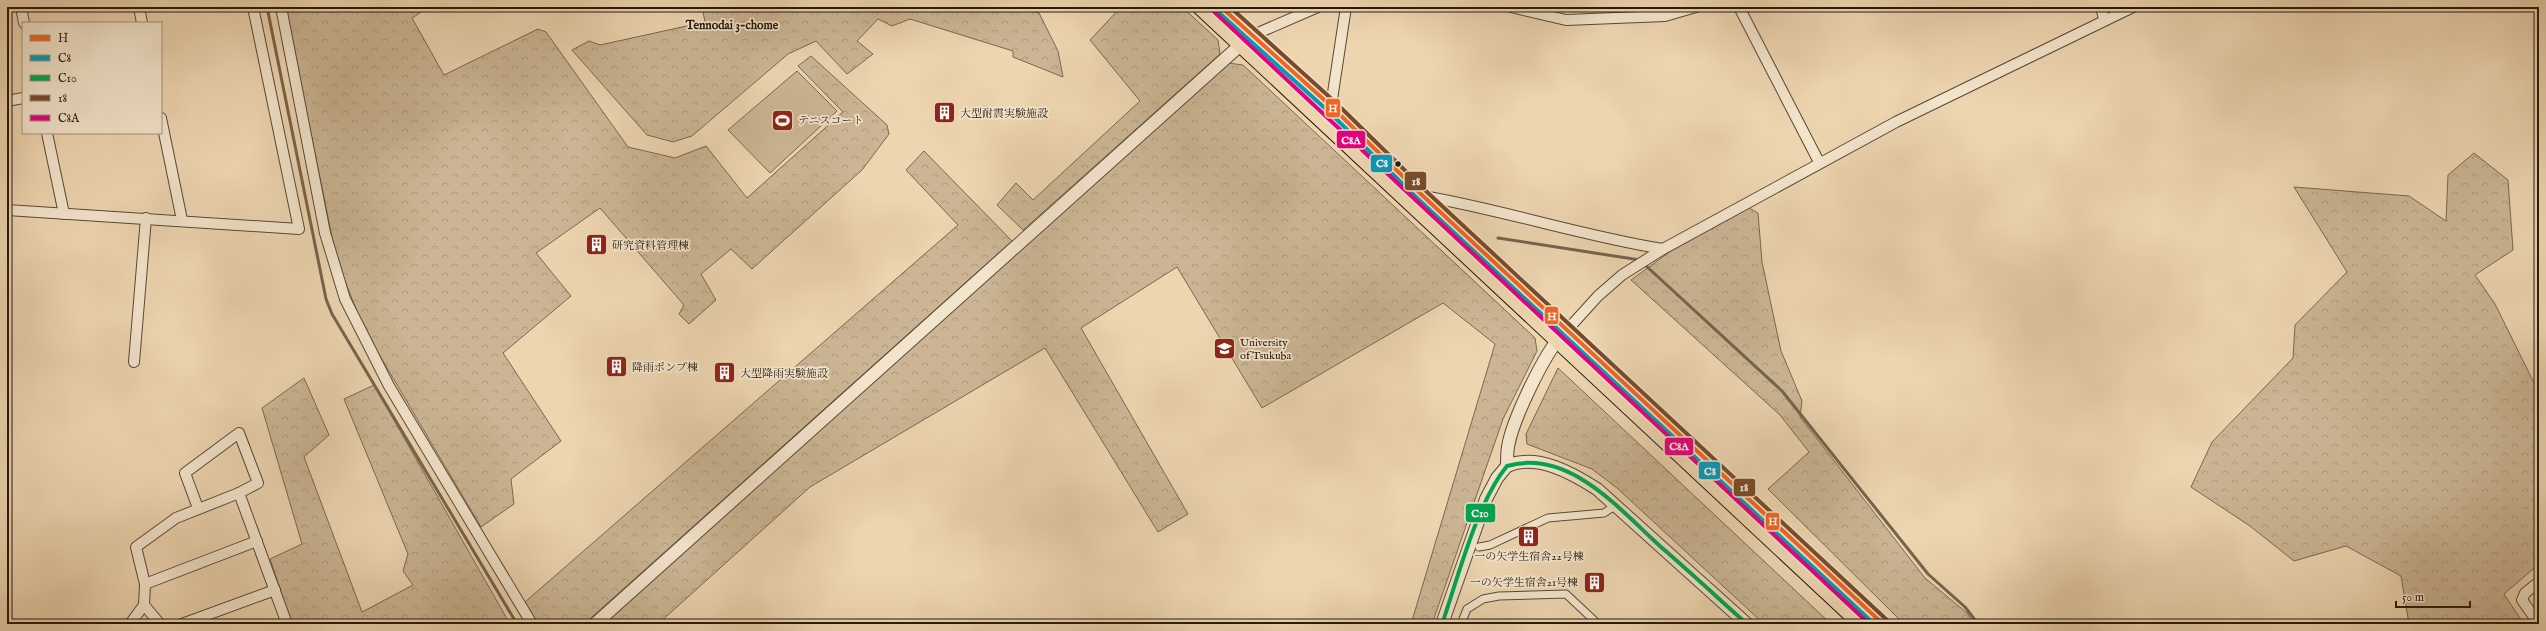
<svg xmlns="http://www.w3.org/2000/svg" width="2546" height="631" viewBox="0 0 2546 631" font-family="'IM FELL English','Noto Serif JP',serif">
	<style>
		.green { fill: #cbb594; stroke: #786850 }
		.forest { fill: url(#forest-crowns); stroke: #786850 }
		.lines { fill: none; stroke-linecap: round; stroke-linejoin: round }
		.stream { stroke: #75644e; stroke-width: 3 }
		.pedestrian-casing { stroke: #584936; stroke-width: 9 }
		.minor-casing { stroke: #584936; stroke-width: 12 }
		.tertiary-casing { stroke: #584936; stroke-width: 14 }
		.primary-casing { stroke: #261a0d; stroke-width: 17 }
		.pedestrian { stroke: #f3e4cc; stroke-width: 7 }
		.minor { stroke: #f3e4cc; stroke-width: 10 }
		.tertiary { stroke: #f3e4cc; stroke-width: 12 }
		.primary { stroke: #edd5b0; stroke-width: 15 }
		.bus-1-casing { stroke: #f3e4cc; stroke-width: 7 }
		.bus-2-casing { stroke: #f3e4cc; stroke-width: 7 }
		.bus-3-casing { stroke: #f3e4cc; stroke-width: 7 }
		.bus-4-casing { stroke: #f3e4cc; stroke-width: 7 }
		.bus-5-casing { stroke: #f3e4cc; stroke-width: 7 }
		.bus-1 { stroke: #f26522; stroke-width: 4 }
		.bus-2 { stroke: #049bbb; stroke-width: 4 }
		.bus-3 { stroke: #00a651; stroke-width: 4 }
		.bus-4 { stroke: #7a4b2a; stroke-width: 4 }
		.bus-5 { stroke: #e5007d; stroke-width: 4 }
		.bus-dot { fill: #261a0d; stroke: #f3e4cc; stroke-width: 1.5 }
		.labels { text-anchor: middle; stroke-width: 3.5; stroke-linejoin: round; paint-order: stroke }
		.poi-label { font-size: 11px; fill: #261a0d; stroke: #f3e4cc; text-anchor: start }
		.neighbourhood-label { font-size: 12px; font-weight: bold; fill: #261a0d; stroke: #f3e4cc }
		.line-badge { stroke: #f3e4cc; stroke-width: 1.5 }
		.badge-label { font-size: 11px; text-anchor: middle; font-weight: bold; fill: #fff }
	</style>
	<defs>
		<pattern id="forest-crowns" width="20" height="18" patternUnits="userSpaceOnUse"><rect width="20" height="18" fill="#cbb594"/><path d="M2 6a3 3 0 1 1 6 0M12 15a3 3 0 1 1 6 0" fill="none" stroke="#ae9b7e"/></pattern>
	</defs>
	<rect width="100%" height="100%" fill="#edd5b0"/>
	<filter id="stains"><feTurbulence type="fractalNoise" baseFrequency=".005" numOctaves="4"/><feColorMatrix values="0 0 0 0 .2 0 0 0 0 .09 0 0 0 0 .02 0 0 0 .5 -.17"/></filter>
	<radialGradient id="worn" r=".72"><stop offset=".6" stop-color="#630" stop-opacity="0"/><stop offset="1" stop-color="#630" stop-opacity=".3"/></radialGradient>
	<polygon class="green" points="797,71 837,111 770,173 728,130"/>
	<g class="forest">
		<polygon points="285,7 429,7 412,18 444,75 538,29 546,32 628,147 675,158 706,146 747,198 843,112 798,66 811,56 887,125 889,134 862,170 752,269 731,249 701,274 716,300 689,324 679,314 684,305 600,208 536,253 571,296 503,353 561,441 511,479 514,504 481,527 364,329 337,261"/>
		<polygon points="702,7 1024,7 1039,13 1058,51 1063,77 1013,57 1013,51 910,19 892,26 878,19 857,41 873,54 847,74 816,41 788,54 692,136 673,142 647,135 572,50 589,41 600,45 705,22"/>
		<polygon points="1121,7 1182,7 1218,40 1220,54 1023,230 997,205 1016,183 1033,200 1140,101 1090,40"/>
		<polygon points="1228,63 1243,65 1535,338 1537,351 1503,419 1432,624 1411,624 1495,344 1443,303 1262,408 1177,267 1081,328 1188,514 1158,532 1045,348 810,487 658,624 602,624"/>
		<polygon points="924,151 1012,241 584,624 538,624 525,602 958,225 906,170"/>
		<polygon points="2474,153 2508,180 2513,250 2475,275 2495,304 2539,393 2539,564 2504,594 2524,624 2409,624 2401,576 2346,546 2294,561 2250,526 2191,487 2212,442 2293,358 2295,325 2347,272 2294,187 2409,196 2446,221 2448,175"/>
		<polygon points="1749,208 1758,213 1762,262 1781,351 1802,401 1800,417 1925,578 1967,613 1974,624 1904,624 1768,489 1809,452 1780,415 1631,280 1671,251"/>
		<polygon points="1558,368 1831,624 1764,624 1617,488 1592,469 1527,444 1526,434"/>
		<polygon points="304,378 329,435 304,457 362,612 413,585 403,571 408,554 344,399 374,385 510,624 292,624 270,559 302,544 262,408"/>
	</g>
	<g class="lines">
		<g class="stream">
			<polyline points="267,7 326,299 332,314 517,624"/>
			<polyline points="1498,238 1640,260"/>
			<polyline points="1644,264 1782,391 1928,574 1965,607 1978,624"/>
		</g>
		<defs>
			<g id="pedestrian">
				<polyline points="1479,547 1490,545 1548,518 1604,513 1616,505"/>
				<polyline points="1461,624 1467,609 1483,599 1499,596 1566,594 1598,624"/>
			</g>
			<g id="minor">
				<polyline points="21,7 24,23"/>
				<polyline points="139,7 142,23"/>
				<polyline points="281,7 325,233 345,299 389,386 532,624"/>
				<polyline points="1511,7 1566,20 1665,16 1696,7"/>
				<polyline points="1739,7 1819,162"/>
				<polyline points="2101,7 2104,19"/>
				<polyline points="1251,36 1318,7"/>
				<polyline points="7,101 23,98"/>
				<polyline points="1331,106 1346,7"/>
				<polyline points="161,118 182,220"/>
				<polyline points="47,133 64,214"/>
				<path d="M1423,196C1504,210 1582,236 1663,249"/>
				<polyline points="7,210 299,229 253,7"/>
				<polyline points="1568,329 1598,296 1622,275 1663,249 1896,122 2133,7"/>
				<polyline points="134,362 146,218"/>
				<polyline points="239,493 287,624"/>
				<polyline points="145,584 257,541"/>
				<polyline points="144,605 160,624"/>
				<polyline points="130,624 144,605 145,584 136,547 176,518 239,493 258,483 239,433 185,473 198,508"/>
				<polyline points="182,624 275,590"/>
				<polyline points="2539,624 2522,600 2525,593 2539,582"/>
			</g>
			<g id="tertiary">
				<path d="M1507,466C1537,453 1572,473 1597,489L1747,624"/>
				<polyline points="595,624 1246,40"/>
				<path d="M1442,624L1486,499L1497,478L1507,466C1507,460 1507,453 1508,447C1512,421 1544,354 1562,335"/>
			</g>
			<g id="primary">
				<polyline points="1200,7 1861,624"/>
				<polyline points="1221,7 1331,106 1423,196 1883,624"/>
			</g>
		</defs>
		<use href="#pedestrian" class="pedestrian-casing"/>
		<use href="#minor" class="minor-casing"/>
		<use href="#tertiary" class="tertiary-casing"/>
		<use href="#primary" class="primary-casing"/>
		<use href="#pedestrian" class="pedestrian"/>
		<use href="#minor" class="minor"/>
		<use href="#tertiary" class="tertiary"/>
		<use href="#primary" class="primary"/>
		<defs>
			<polyline id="bus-1" points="1221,7 1331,106 1423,196 1883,624"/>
			<polyline id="bus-2" points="1217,11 1327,110 1419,200 1874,624"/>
			<path id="bus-3" d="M1442,624C1458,578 1477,502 1507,466C1569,448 1620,510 1661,547C1690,572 1718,598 1747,624"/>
			<polyline id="bus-4" points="1230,7 1335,102 1427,192 1887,620"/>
			<polyline id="bus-5" points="1209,7 1865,620"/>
		</defs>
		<use href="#bus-1" class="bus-1-casing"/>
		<use href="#bus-2" class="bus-2-casing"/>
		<use href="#bus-3" class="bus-3-casing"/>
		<use href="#bus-4" class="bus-4-casing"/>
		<use href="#bus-5" class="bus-5-casing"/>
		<use href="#bus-1" class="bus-1"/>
		<use href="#bus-2" class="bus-2"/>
		<use href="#bus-3" class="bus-3"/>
		<use href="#bus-4" class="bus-4"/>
		<use href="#bus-5" class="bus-5"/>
	</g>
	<defs>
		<symbol id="building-square" viewBox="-11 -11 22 22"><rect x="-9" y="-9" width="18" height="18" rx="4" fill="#8f2418" stroke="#f3e4cc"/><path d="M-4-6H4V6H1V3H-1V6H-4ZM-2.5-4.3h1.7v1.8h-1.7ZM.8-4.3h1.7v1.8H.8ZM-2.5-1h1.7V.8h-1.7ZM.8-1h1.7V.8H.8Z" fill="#fff"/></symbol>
		<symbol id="stadium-square" viewBox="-11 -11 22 22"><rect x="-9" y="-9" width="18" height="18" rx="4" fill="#8f2418" stroke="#f3e4cc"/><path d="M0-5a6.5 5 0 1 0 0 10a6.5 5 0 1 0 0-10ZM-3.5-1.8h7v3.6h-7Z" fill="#fff"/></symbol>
		<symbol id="university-square" viewBox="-11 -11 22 22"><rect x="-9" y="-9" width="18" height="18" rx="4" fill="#8f2418" stroke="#f3e4cc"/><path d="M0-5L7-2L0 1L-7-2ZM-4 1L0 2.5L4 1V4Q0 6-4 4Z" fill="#fff"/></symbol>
	</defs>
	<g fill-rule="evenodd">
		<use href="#building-square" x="932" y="100" width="25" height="25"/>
		<use href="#stadium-square" x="770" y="108" width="25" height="25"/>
		<use href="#building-square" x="584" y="232" width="25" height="25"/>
		<use href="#university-square" x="1212" y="336" width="25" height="25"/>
		<use href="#building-square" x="604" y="354" width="25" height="25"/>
		<use href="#building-square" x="712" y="360" width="25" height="25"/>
		<use href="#building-square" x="1516" y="524" width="25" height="25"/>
		<use href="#building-square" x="1582" y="570" width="25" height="25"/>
	</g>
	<circle class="bus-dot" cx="1398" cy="164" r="3.5"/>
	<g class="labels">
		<g class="poi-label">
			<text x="960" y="117">大型耐震実験施設</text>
			<text x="798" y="124">テニスコート</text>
			<text x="612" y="249">研究資料管理棟</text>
			<text x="1240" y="346">University<tspan x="1240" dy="13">of Tsukuba</tspan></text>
			<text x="632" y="371">降雨ポンプ棟</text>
			<text x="740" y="377">大型降雨実験施設</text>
			<text x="1529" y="560" text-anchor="middle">一の矢学生宿舎22号棟</text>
			<text x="1578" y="586" text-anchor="end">一の矢学生宿舎21号棟</text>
		</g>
		<g class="neighbourhood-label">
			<text x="732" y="29">Tennodai 3-chome</text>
		</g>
	</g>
	<g class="line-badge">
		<rect x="1325" y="98" width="16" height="20" rx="4" fill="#f26522"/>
		<rect x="1336" y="130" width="30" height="19" rx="4" fill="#e5007d"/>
		<rect x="1370" y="154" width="23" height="19" rx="4" fill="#049bbb"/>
		<rect x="1404" y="171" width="23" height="20" rx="4" fill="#7a4b2a"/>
		<rect x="1544" y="306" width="15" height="19" rx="4" fill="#f26522"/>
		<rect x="1664" y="437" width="30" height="19" rx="4" fill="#e5007d"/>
		<rect x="1698" y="461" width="23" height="19" rx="4" fill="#049bbb"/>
		<rect x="1733" y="478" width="23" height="19" rx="4" fill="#7a4b2a"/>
		<rect x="1465" y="503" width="31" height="20" rx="4" fill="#00a651"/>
		<rect x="1765" y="512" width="15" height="19" rx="4" fill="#f26522"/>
	</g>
	<g class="badge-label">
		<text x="1333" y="112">H</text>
		<text x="1351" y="144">C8A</text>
		<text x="1382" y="167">C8</text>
		<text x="1416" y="185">18</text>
		<text x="1552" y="320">H</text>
		<text x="1679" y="450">C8A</text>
		<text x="1710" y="475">C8</text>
		<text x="1744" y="491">18</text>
		<text x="1480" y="517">C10</text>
		<text x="1773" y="525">H</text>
	</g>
	<rect width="2546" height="631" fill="none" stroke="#edd5b0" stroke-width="24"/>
	<rect x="8" y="8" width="2530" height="615" fill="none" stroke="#261a0d" stroke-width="2"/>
	<rect x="12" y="12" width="2522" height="607" fill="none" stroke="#261a0d"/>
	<rect x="22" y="22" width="140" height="112" fill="#f3e4cc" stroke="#a19380"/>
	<rect x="30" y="35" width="20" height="6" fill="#f26522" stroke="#a19380"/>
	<text x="58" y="42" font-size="12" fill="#261a0d">H</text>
	<rect x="30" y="55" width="20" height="6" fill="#049bbb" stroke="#a19380"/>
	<text x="58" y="62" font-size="12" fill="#261a0d">C8</text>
	<rect x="30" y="75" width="20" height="6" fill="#00a651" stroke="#a19380"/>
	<text x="58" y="82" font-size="12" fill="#261a0d">C10</text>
	<rect x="30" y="95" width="20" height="6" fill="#7a4b2a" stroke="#a19380"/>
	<text x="58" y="102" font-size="12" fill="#261a0d">18</text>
	<rect x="30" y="115" width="20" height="6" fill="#e5007d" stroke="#a19380"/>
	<text x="58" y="122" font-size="12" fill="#261a0d">C8A</text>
	<path d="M2396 601v6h74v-6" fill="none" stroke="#261a0d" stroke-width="2"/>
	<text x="2402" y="601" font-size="12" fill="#261a0d" stroke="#f3e4cc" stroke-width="3" paint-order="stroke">50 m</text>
	<rect width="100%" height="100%" filter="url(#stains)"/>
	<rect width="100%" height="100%" fill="url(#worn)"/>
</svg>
